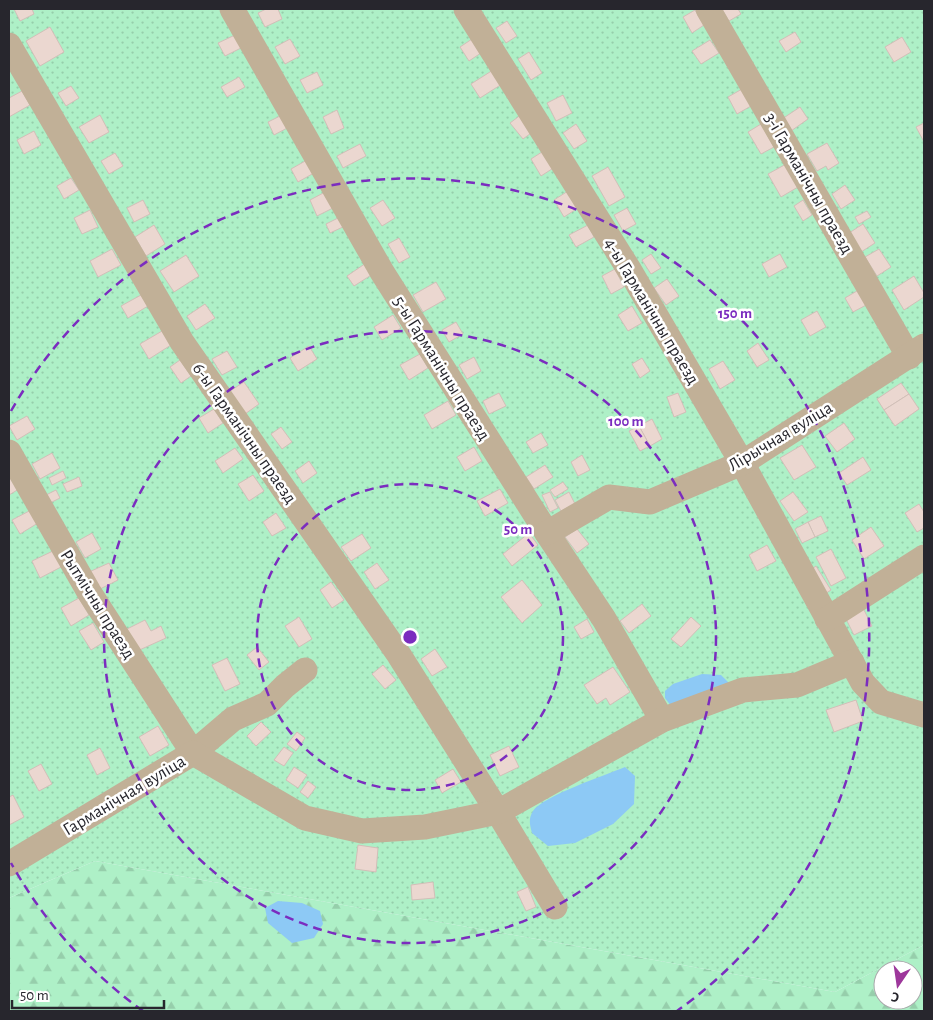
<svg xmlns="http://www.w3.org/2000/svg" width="933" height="1020" viewBox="0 0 933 1020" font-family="'Alegreya Sans',sans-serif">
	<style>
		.forest { fill: url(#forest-firs); fill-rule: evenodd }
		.garden { fill: url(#garden-dots) }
		.water { fill: #8dc9f5 }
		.building { fill: #ebd7d0; stroke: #d2bfb8 }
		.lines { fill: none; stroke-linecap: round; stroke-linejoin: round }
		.minor { stroke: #c1b097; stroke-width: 25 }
		.ring { fill: none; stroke: #7b2cbf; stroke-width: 2.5; stroke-dasharray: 9 6 }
		.labels { text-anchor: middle; stroke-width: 5; stroke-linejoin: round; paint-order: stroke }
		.street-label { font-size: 18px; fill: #27262d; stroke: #fff }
		.centre { fill: #7b2cbf; stroke: #fff; stroke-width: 2.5 }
		.ring-label { font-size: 15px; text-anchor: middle; font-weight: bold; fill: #7b2cbf; stroke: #fff; stroke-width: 5; stroke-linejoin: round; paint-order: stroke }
	</style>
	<defs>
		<pattern id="forest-firs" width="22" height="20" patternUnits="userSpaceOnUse" patternTransform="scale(1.25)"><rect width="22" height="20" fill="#aef0c7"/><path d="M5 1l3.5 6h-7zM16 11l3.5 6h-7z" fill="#96ceab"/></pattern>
		<pattern id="garden-dots" width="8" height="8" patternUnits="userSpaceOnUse" patternTransform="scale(1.25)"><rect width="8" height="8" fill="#aef0c7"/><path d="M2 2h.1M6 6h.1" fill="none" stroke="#96ceab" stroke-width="1.8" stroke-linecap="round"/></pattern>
	</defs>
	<rect width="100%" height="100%" fill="#f4f3fd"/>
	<path class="forest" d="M95,861L835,992L924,945V1011H9V898ZM883,970H913V1000H883Z"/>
	<polygon class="garden" points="9,9 924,9 924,945 835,992 95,861 9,898"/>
	<g class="water">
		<polygon points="702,674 721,675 729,683 671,706 665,698 665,691 673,684"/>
		<path d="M625,767L635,776L634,804L613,824L575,843L548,846L532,833C530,825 528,819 533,811C543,796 606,775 625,767Z"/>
		<polygon points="278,901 302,903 320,911 323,924 314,938 292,943 268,923 265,908"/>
	</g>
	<g class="building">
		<polygon points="14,9 32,9 34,14 20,21"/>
		<polygon points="266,9 278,9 282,19 265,27 258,13"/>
		<polygon points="722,9 738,9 741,14 729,21"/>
		<polygon points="695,10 704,25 692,33 683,17"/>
		<polygon points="507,21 517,36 506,43 496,28"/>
		<polygon points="50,27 64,52 40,66 26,41"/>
		<polygon points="795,32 801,42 786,52 779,41"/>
		<polygon points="235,35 241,48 225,56 218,43"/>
		<polygon points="475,37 484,51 469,61 460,47"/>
		<polygon points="902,37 911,52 894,62 885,47"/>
		<polygon points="290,39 300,56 285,64 275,47"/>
		<polygon points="710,40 719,53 701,64 692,51"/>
		<polygon points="529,52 542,73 531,80 518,59"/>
		<polygon points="493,70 502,84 480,98 471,84"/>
		<polygon points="317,72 323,85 307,93 300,80"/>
		<polygon points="239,77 245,87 227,97 221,87"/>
		<polygon points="71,86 79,98 66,106 58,93"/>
		<polygon points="742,89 751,106 737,114 728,97"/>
		<polygon points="22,91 30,105 9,117 9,98"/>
		<polygon points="563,95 572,113 556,121 547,103"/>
		<polygon points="800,107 808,119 791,131 782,119"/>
		<polygon points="337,110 344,128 331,134 323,117"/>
		<polygon points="284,114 291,126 274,135 268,122"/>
		<polygon points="522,114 534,131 523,139 510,123"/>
		<polygon points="100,115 109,132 89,143 79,127"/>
		<polygon points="924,123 924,142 916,127"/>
		<polygon points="576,124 587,141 574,149 563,133"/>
		<polygon points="761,124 774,147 761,154 748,132"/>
		<polygon points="34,131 41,145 24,154 17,140"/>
		<polygon points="827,143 839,163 828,170 826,166 817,171 807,154"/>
		<polygon points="360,144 366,156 343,168 337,156"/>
		<polygon points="545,150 555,167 541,176 531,159"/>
		<polygon points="115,153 123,166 109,174 101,161"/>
		<polygon points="307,160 314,173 298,182 291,169"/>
		<polygon points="788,163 798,187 781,197 768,174"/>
		<polygon points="608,167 625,197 609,206 592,176"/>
		<polygon points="71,178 79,190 64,199 57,186"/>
		<polygon points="845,185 855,200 841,209 832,194"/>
		<polygon points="327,191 335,207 317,216 310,200"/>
		<polygon points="568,191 578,208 564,217 554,200"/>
		<polygon points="143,200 150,214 134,222 127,208"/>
		<polygon points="383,200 395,218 382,226 370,208"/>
		<polygon points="803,200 812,215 803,221 794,206"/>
		<polygon points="627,208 636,224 623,231 614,215"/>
		<polygon points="90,210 98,227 82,234 74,218"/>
		<polygon points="867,211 871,217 859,224 855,217"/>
		<polygon points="340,217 345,226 330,233 326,224"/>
		<polygon points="863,224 875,243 861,252 849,233"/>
		<polygon points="154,225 165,244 146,256 135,237"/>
		<polygon points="588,225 594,237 576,247 569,235"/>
		<polygon points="399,238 410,257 399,263 388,244"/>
		<polygon points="112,249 121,265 98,277 90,261"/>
		<polygon points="879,249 891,267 877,276 865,257"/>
		<polygon points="651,254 661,268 651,274 642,260"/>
		<polygon points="780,254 787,267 769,277 762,264"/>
		<polygon points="186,255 199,276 174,292 160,271"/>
		<polygon points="369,261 376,272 354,286 347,276"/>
		<polygon points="615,269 624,287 611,294 602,276"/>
		<polygon points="914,276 924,293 924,297 904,310 892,290"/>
		<polygon points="667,279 679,296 666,305 654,288"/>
		<polygon points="436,282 446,299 423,312 413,295"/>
		<polygon points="862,288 870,303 853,312 845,298"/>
		<polygon points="141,295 148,306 128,318 121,306"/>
		<polygon points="205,304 215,318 196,330 187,316"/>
		<polygon points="632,306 642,323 628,331 618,315"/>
		<polygon points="817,311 826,327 810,336 801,320"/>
		<polygon points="393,315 401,328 382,340 374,327"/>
		<polygon points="456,322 463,334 449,342 442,330"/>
		<polygon points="162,331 171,345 149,359 140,344"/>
		<polygon points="758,343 769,360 757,367 747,351"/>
		<polygon points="309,346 317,359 298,371 290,358"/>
		<polygon points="227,351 237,367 222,375 212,359"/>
		<polygon points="420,354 428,368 409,380 400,365"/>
		<polygon points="474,357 481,371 467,379 459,365"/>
		<polygon points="642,358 650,371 640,378 632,364"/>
		<polygon points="180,360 191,376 181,383 170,367"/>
		<polygon points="723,361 735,380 720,389 709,369"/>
		<polygon points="244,382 259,404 245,414 230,391"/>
		<polygon points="901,383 909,394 884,410 877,399"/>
		<polygon points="499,393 506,406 489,414 483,401"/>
		<polygon points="678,393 686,412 674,417 667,397"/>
		<polygon points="909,394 919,409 895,426 884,410"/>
		<polygon points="448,401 456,415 432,429 424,415"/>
		<polygon points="214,409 223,423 208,433 199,418"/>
		<polygon points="27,416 35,429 17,440 9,426"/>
		<polygon points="652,419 662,439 650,446 639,426"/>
		<polygon points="844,423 855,439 837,452 825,436"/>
		<polygon points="639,426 650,446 640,451 629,431"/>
		<polygon points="281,427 292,442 282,449 271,434"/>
		<polygon points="541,433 548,445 533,453 526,442"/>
		<polygon points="802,445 816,467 794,480 780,458"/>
		<polygon points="474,447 482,461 465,471 457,457"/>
		<polygon points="235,448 243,459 223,473 215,461"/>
		<polygon points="52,453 60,468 40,479 32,464"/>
		<polygon points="582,455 590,470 578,476 571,462"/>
		<polygon points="863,457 871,470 847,485 839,473"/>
		<polygon points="309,461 317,473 303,483 295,471"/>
		<polygon points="545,465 553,477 534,489 526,477"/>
		<polygon points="63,471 66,478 52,485 49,478"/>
		<polygon points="9,473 19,489 9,495"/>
		<polygon points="253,475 264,491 249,501 238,484"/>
		<polygon points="79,477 82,486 67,492 63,484"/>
		<polygon points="563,482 568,489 555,497 550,490"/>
		<polygon points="500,489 508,503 485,516 477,501"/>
		<polygon points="56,490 60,498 48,504 44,496"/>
		<polygon points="550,492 558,508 550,512 542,495"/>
		<polygon points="569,492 575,504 561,511 555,500"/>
		<polygon points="793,492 808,512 794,521 780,501"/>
		<polygon points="919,504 924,512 924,528 917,532 905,513"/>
		<polygon points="31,510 38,523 20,534 12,520"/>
		<polygon points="276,513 286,528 272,536 263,522"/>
		<polygon points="821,516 828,531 815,537 808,522"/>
		<polygon points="808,522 815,537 802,543 795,529"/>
		<polygon points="871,527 884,546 864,559 852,540"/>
		<polygon points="577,529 589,544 577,553 565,537"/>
		<polygon points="92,533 101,549 85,558 76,542"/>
		<polygon points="529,533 538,545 512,566 503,554"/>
		<polygon points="362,534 371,548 351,561 341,547"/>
		<polygon points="767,545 776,561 757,571 749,555"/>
		<polygon points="831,549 846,578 831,586 816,557"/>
		<polygon points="55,550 63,566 40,578 32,561"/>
		<polygon points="109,563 118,580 98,590 89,572"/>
		<polygon points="377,563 389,580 375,589 364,572"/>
		<polygon points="816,566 831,590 820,597 806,573"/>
		<polygon points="522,580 542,605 522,623 501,597"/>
		<polygon points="331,582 344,600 332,608 320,590"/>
		<polygon points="79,598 89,615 71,626 61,608"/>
		<polygon points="642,604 651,616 629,633 620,621"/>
		<polygon points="862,606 872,626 854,635 844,615"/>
		<polygon points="299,617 312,639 299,647 285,626"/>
		<polygon points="691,617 701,626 681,647 671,639"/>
		<polygon points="587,619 594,632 581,639 574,627"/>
		<polygon points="145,620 151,631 161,626 166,638 135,652 125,630"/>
		<polygon points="93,623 104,642 91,650 79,631"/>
		<polygon points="257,647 269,662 259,670 247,655"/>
		<polygon points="435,649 447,667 432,676 421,659"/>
		<polygon points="227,658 240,684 225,691 212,665"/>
		<polygon points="383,665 396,680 385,689 372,674"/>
		<polygon points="613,667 630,692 610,705 606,698 597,704 584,685"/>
		<polygon points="856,700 863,721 834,732 826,710"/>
		<polygon points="261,722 271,732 256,746 247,736"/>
		<polygon points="158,726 169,745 150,756 139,737"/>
		<polygon points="297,732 305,738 296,751 287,744"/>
		<polygon points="509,746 519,767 500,776 490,755"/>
		<polygon points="284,747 293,753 284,766 274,760"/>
		<polygon points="100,748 110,768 97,775 87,755"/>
		<polygon points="41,764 52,784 39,791 28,771"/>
		<polygon points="294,767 307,775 298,788 286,780"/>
		<polygon points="453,769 461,782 442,793 435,780"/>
		<polygon points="308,781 316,787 308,798 300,792"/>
		<polygon points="13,795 24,817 9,825 9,797"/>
		<polygon points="358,845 378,848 376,872 355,869"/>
		<polygon points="433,882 435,898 412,900 411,885"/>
		<polygon points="528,887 536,907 526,911 517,892"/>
	</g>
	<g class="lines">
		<g class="minor">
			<polyline points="232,9 382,272 547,533 604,619 662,720"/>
			<polyline points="466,9 630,271 742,463 863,683 881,702 924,715"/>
			<polyline points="708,9 909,357"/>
			<polyline points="9,45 182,342 399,655 498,812 555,907"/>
			<polyline points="9,452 89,592 193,753 233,719 267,704 285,686 305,670"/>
			<polyline points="547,533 609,497 650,502 742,463 924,346"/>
			<polyline points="827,619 924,557"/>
			<polyline points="9,864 193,753 305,818 362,831 425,827 498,812 662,720 743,690 797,685 852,662"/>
		</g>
	</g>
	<g class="ring">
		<circle cx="410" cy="637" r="153"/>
		<circle cx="410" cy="637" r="306"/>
		<path d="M143 1011A459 459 0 0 1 11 863M11 411A459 459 0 1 1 677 1011"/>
	</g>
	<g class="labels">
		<g class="street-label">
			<text transform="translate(809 183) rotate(60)" y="6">3-і Гарманічны праезд</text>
			<text transform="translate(652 311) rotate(59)" y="6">4-ы Гарманічны праезд</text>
			<text transform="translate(442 368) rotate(58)" y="6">5-ы Гарманічны праезд</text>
			<text transform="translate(245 433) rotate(55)" y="6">6-ы Гарманічны праезд</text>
			<text transform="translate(780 436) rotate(-31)" y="6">Лірычная вуліца</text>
			<text transform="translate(98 604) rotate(58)" y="6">Рытмічны праезд</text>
			<text transform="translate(124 795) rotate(-31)" y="6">Гарманічная вуліца</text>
		</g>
	</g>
	<circle cx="410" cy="637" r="8" class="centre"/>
	<g class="ring-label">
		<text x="735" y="318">150 m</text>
		<text x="626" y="426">100 m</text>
		<text x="518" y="534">50 m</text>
	</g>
	<rect width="933" height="1020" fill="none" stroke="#27262d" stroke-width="20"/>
	<g transform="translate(898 985) rotate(193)"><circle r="24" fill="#ffffff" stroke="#a9a8ab"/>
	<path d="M0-4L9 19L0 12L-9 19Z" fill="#9d379b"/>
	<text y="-8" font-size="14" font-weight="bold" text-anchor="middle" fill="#27262d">С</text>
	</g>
	<path d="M12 1000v8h152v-8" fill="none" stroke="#27262d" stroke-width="2.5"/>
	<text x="20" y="1000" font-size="15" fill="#27262d" stroke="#ffffff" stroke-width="4" paint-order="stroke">50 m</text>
</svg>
